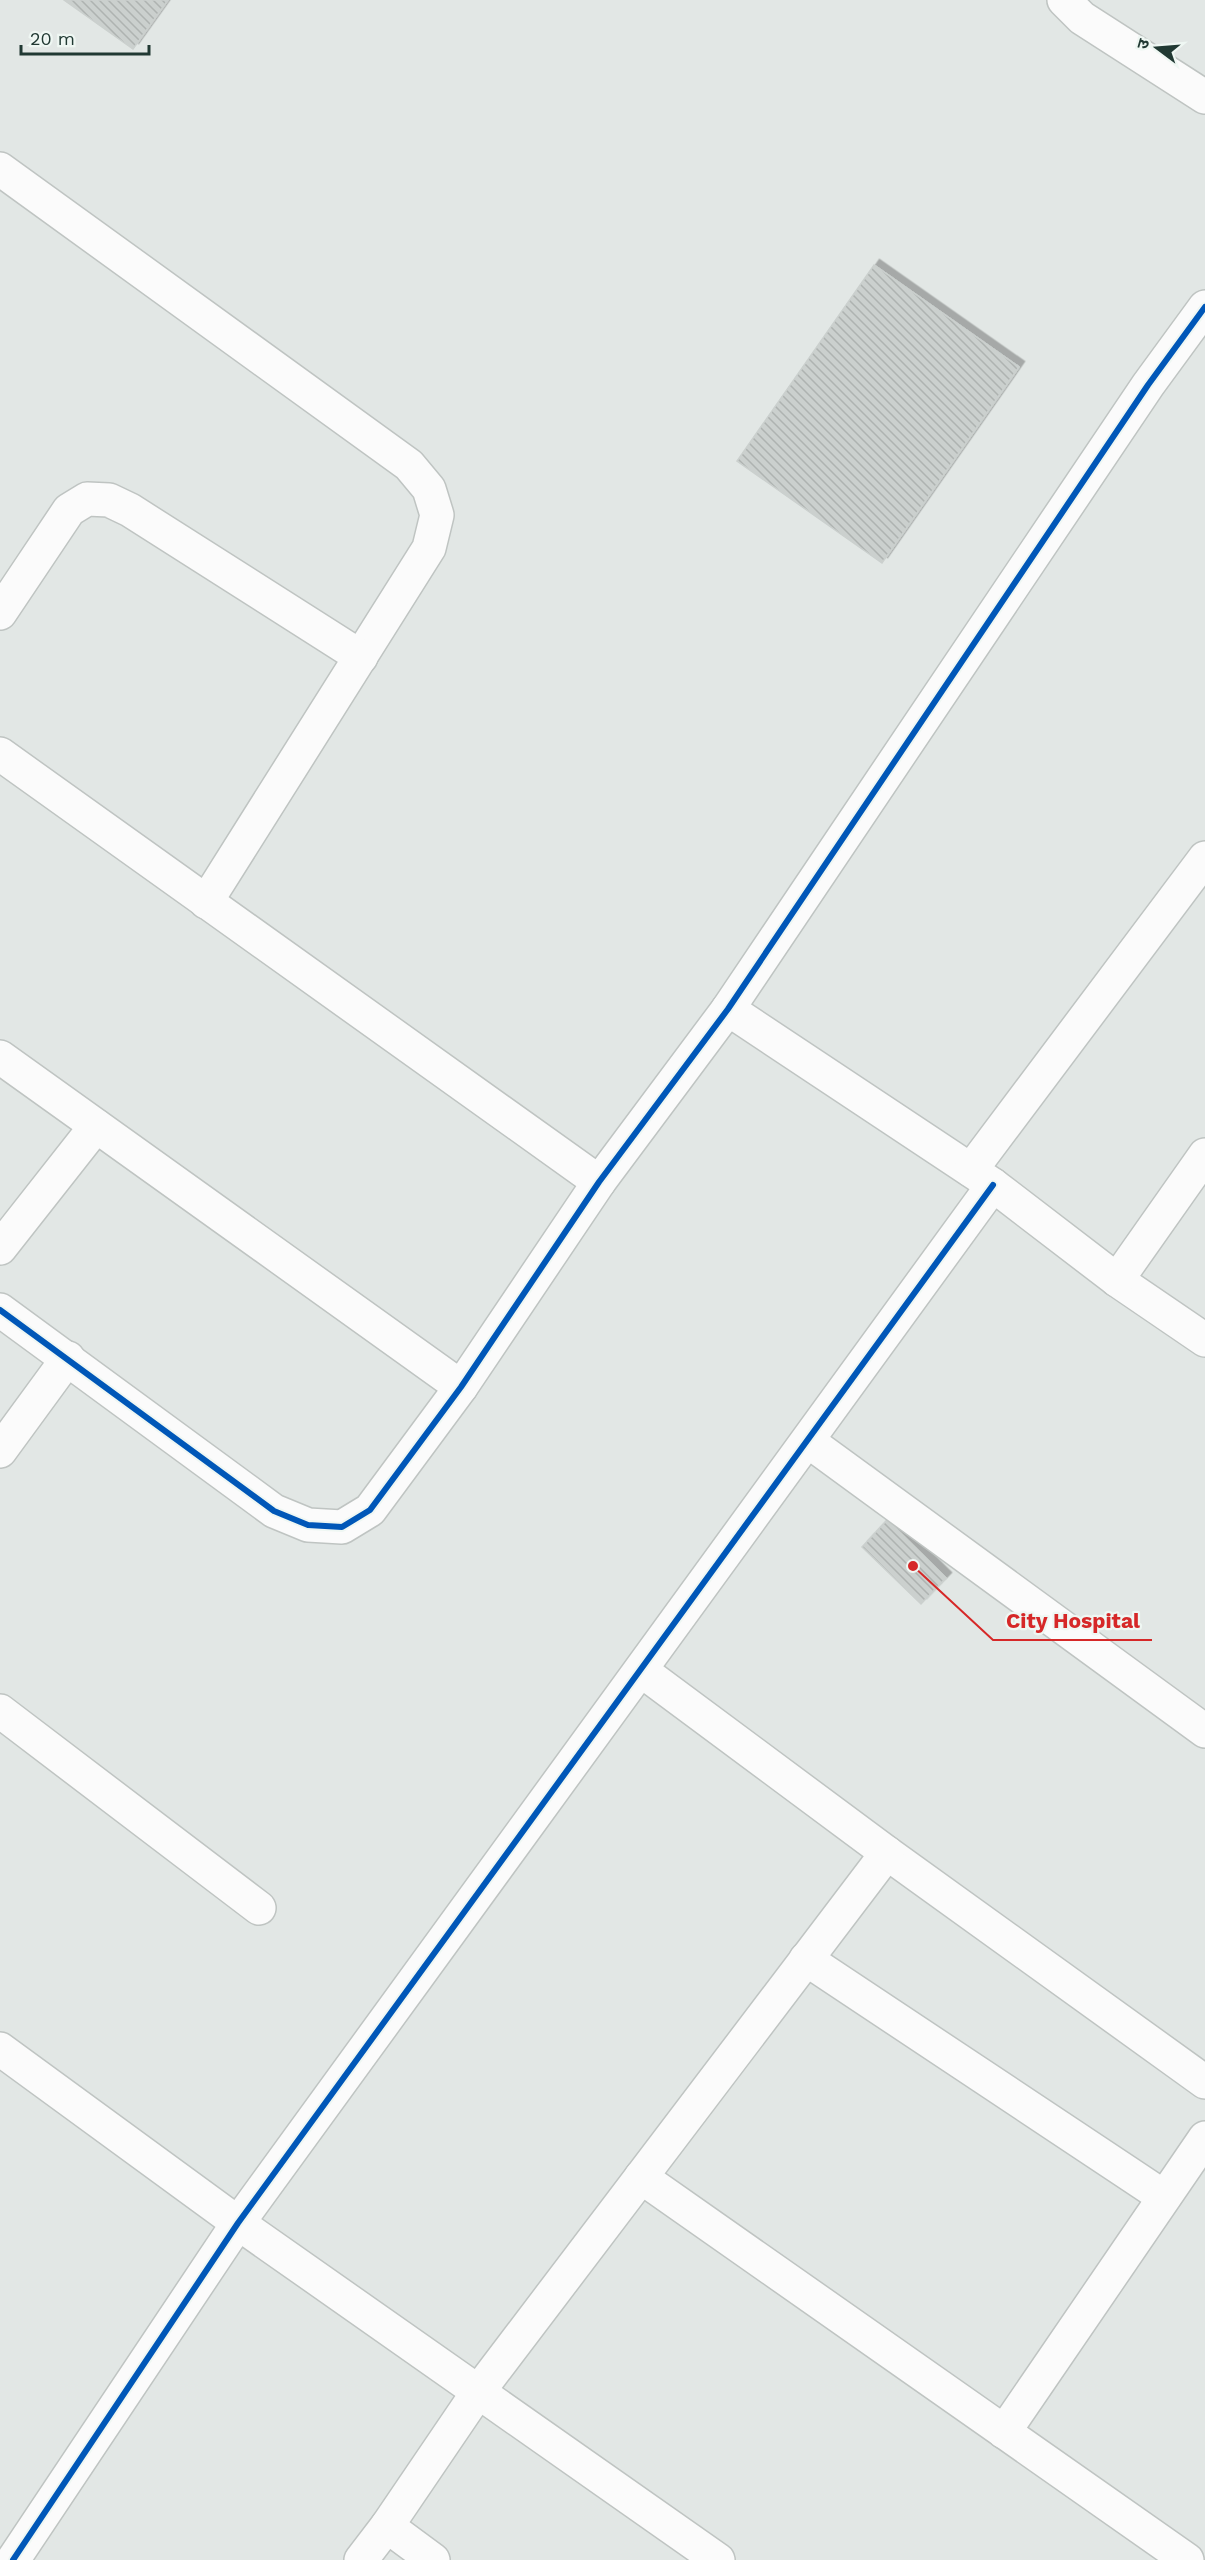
<svg xmlns="http://www.w3.org/2000/svg" width="1205" height="2560" viewBox="0 0 1205 2560" font-family="'Work Sans','Noto Sans Devanagari',sans-serif">
	<style>
		.building { fill: url(#building-back-hatch); stroke: #cbd0ce; stroke-width: 1.5; filter: url(#shadow) }
		.lines { fill: none; stroke-linecap: round; stroke-linejoin: round }
		.minor-casing { stroke: #bfc4c2; stroke-width: 36 }
		.minor { stroke: #fbfbfb; stroke-width: 33 }
		.cycleway-casing { stroke: #eff7f3; stroke-width: 10 }
		.cycleway { stroke: #0057b8; stroke-width: 6 }
		.leader { fill: none; stroke: #d62828; stroke-width: 2 }
		.callout-dot { fill: #d62828; stroke: #eff7f3; stroke-width: 2 }
		.callout-label { font-size: 21px; text-anchor: middle; font-weight: bold; fill: #d62828; stroke: #eff7f3; stroke-width: 4.5; stroke-linejoin: round; paint-order: stroke }
	</style>
	<defs>
		<pattern id="building-back-hatch" width="6" height="6" patternUnits="userSpaceOnUse" patternTransform="scale(1.5)"><rect width="6" height="6" fill="#cbd0ce"/><path d="M-1 5l2 2M0 0l6 6M5-1l2 2" fill="none" stroke="#aeb3b1"/></pattern>
		<filter id="shadow"><feDropShadow dx="5.5" dy="-5.5" stdDeviation="0" flood-color="#0004"/></filter>
	</defs>
	<rect width="100%" height="100%" fill="#e2e7e5"/>
	<g class="building">
		<polygon points="64,0 168,0 133,49"/>
		<polygon points="874,265 1019,367 882,563 737,461"/>
		<polygon points="887,1520 946,1578 921,1604 862,1547"/>
	</g>
	<g class="lines">
		<defs>
			<g id="minor">
				<polyline points="1064,0 1082,18 1205,97"/>
				<polyline points="0,169 409,465 429,489 437,515 429,548 206,902"/>
				<polyline points="0,613 69,510 87,499 109,500 130,510 361,657"/>
				<polyline points="0,754 599,1182"/>
				<polyline points="728,1009 993,1185 1117,1280 1205,1340"/>
				<polyline points="0,1057 461,1387"/>
				<polyline points="971,1170 1205,858"/>
				<polyline points="0,1248 96,1126"/>
				<polyline points="1117,1280 1205,1155"/>
				<polyline points="0,1310 274,1511 308,1525 342,1527 370,1510 461,1387 599,1182 728,1009 1148,385 1205,307"/>
				<polyline points="808,1441 1205,1731"/>
				<polyline points="0,1451 68,1358"/>
				<polyline points="642,1671 887,1853 1205,2082"/>
				<polyline points="0,1711 259,1908"/>
				<polyline points="806,1959 1164,2197"/>
				<polyline points="0,2049 238,2223 718,2560"/>
				<polyline points="641,2177 1187,2560"/>
				<polyline points="1004,2432 1205,2138"/>
				<polyline points="387,2526 433,2560"/>
				<polyline points="13,2560 238,2223 993,1185"/>
				<polyline points="361,2560 387,2526 478,2392 887,1853"/>
			</g>
		</defs>
		<use href="#minor" class="minor-casing"/>
		<use href="#minor" class="minor"/>
		<defs>
			<g id="cycleway">
				<polyline points="0,1310 274,1511 308,1525 342,1527 370,1510 461,1387 599,1182 728,1009 1148,385 1205,307"/>
				<polyline points="13,2560 238,2223 993,1185"/>
			</g>
		</defs>
		<use href="#cycleway" class="cycleway-casing"/>
		<use href="#cycleway" class="cycleway"/>
	</g>
	<path class="leader" d="M913 1566L993 1640H1152"/>
	<circle class="callout-dot" cx="913" cy="1566" r="6"/>
	<g class="callout-label">
		<text x="1073" y="1628">City Hospital</text>
	</g>
	<g transform="translate(1157 48) rotate(286)" stroke="#eff7f3" stroke-width="4.5" paint-order="stroke">
	<path d="M0-4.5L10 22L0 15L-10 22Z" fill="#213933"/>
	<text y="-9" font-size="16" font-weight="bold" text-anchor="middle" fill="#213933">उ</text>
	</g>
	<path d="M21 45v9h128v-9" fill="none" stroke="#213933" stroke-width="3"/>
	<text x="30" y="45" font-size="18" fill="#213933" stroke="#eff7f3" stroke-width="4.5" paint-order="stroke">20 m</text>
</svg>
